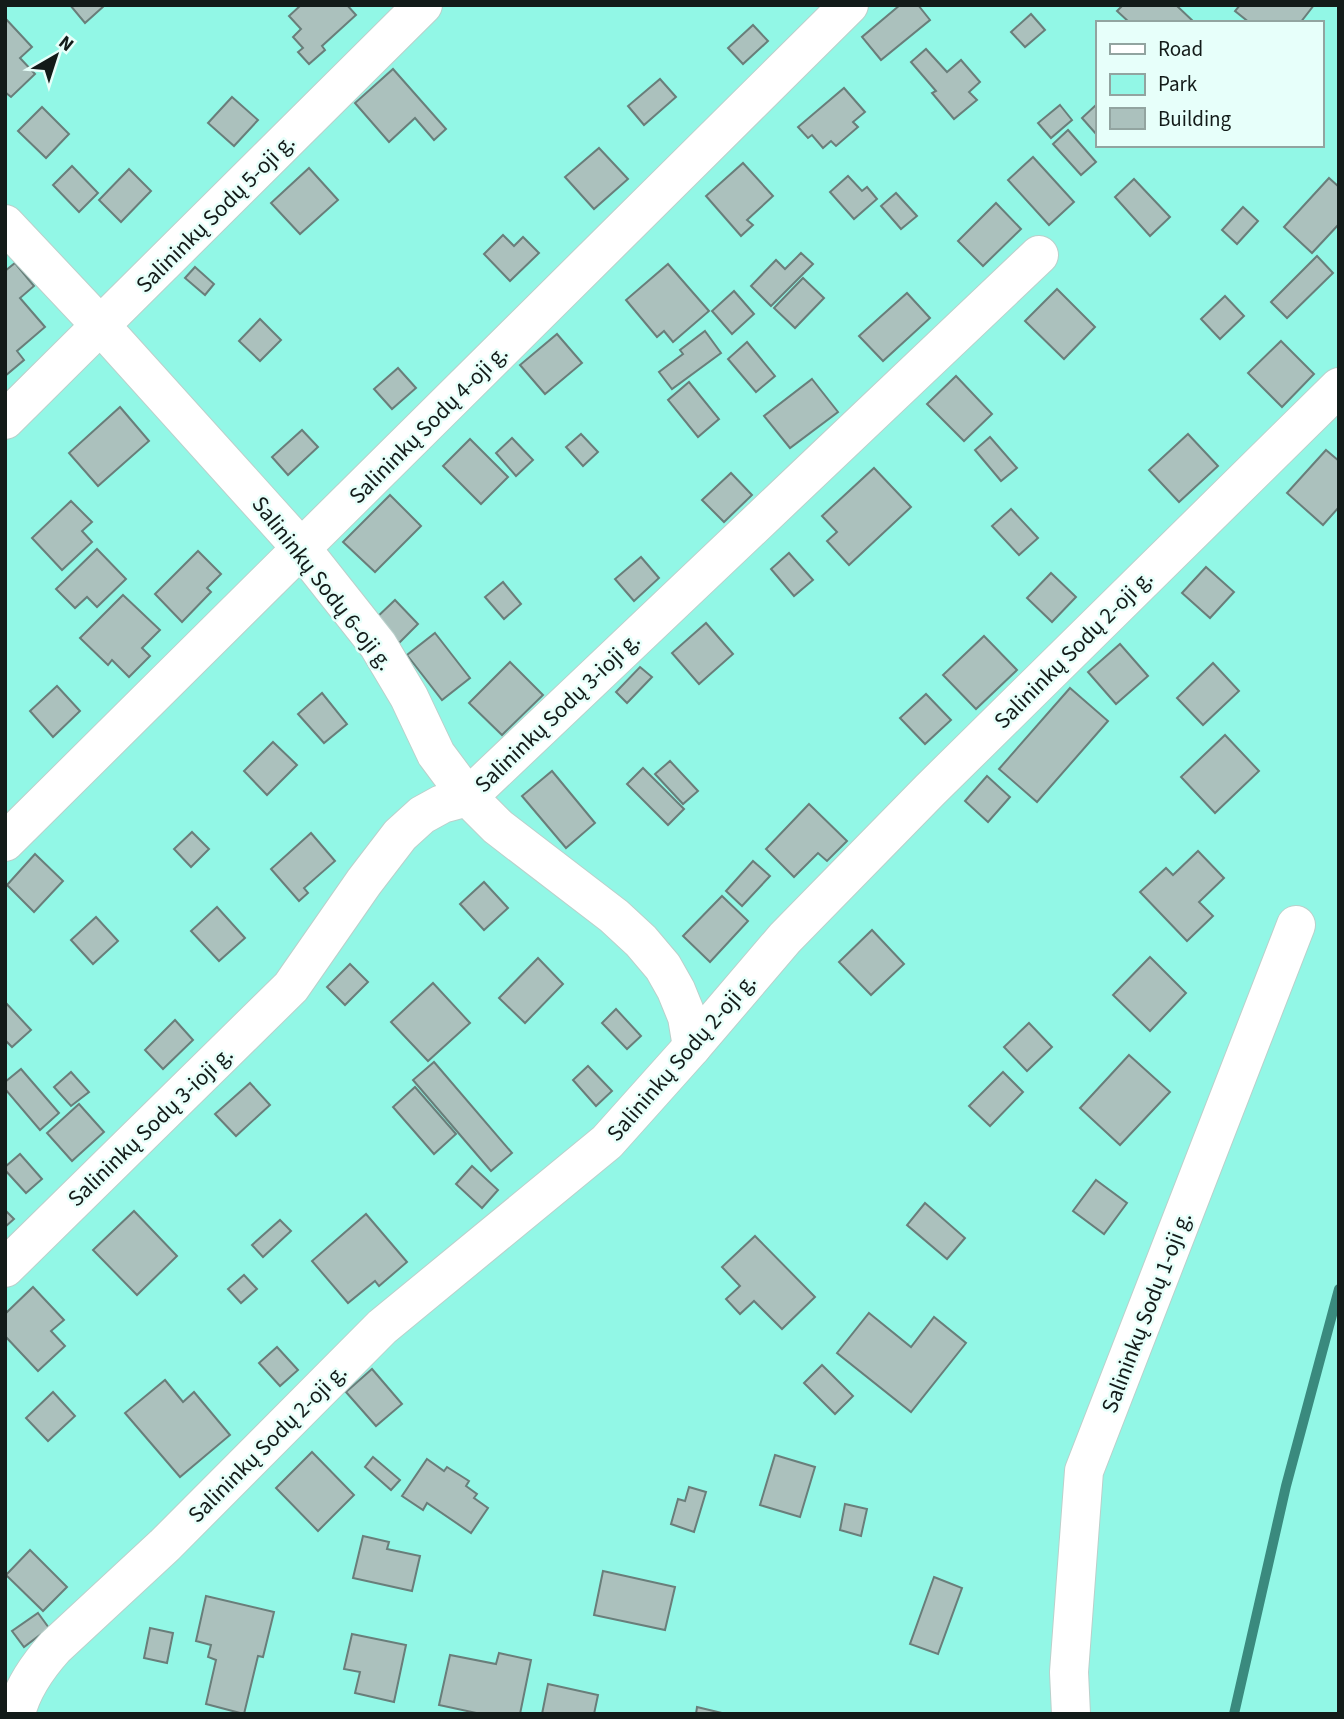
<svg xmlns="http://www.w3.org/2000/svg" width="1344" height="1719" viewBox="0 0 1344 1719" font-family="'Source Sans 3',sans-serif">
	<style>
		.green { fill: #92f7e6; fill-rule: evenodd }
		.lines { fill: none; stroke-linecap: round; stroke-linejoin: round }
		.stream { stroke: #3a8a7e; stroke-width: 10 }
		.building { fill: #abc1bd; stroke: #697e7a; stroke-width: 2 }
		.minor-casing { stroke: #bad0cb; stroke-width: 40 }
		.minor { stroke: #fff; stroke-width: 38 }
		.labels { text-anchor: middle; stroke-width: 5; stroke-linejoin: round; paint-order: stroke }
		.street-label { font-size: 23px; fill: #131b19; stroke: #e7fffa }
	</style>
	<rect width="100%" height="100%" fill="#e7fffa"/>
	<path class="green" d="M5,5H1339V1714H5ZM1097,23H1321V145H1097Z"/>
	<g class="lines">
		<polyline class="stream" points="1234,1714 1286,1486 1339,1289"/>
	</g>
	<g class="building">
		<polygon points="70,5 105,5 85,23"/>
		<polygon points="301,5 347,5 356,15 322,46 325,50 309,64 298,52 303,48 293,37 301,29 289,16"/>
		<polygon points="900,5 918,5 930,20 881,60 862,37"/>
		<polygon points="1123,5 1178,5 1177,6 1195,23 1130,23 1117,11"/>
		<polygon points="1240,5 1314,5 1300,23 1250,23 1235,11"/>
		<polygon points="1031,14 1045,30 1025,47 1011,32"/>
		<polygon points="5,18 32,47 20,58 35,74 11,97 5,92"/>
		<polygon points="753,25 768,41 743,64 728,48"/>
		<polygon points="926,49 947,72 961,60 980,82 969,92 977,100 954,119 932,93 936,91 911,62"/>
		<polygon points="393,69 446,129 434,140 415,118 389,142 355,103"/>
		<polygon points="660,79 676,97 644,125 628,106"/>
		<polygon points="844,88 865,112 853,122 858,127 836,146 831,141 823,148 812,135 808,138 798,127"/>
		<polygon points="232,97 258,120 234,146 208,123"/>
		<polygon points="1097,104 1097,135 1082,118"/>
		<polygon points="1060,105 1072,120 1051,138 1038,123"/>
		<polygon points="42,107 69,134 46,158 18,131"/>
		<polygon points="1068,130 1096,162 1081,175 1053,144"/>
		<polygon points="599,148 628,179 594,209 565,177"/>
		<polygon points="1033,157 1074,202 1049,225 1008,180"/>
		<polygon points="743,163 773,196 747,220 753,225 741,236 706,196"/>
		<polygon points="72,166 98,193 79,212 53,185"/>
		<polygon points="309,168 338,200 300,234 271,203"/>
		<polygon points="129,169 151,191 121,222 99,200"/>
		<polygon points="848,176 862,191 867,187 877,199 854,219 830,192"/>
		<polygon points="1329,178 1339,187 1339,224 1312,253 1284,227"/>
		<polygon points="1134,179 1170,217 1150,236 1115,197"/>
		<polygon points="896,193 917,216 901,229 881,206"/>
		<polygon points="996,203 1021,229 983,266 958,241"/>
		<polygon points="1243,207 1258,221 1237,244 1222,230"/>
		<polygon points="503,235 514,246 523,237 539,253 510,281 484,254"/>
		<polygon points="801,253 813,264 771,306 751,286 776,260 785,269"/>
		<polygon points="1317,256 1333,273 1287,318 1271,302"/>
		<polygon points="15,263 34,286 20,298 45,327 17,351 24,360 5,376 5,271"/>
		<polygon points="668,264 709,311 673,342 664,331 657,337 626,300"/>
		<polygon points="195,267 214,284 205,295 185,278"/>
		<polygon points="803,278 824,298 795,328 774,308"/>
		<polygon points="1057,289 1095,327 1064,359 1025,321"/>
		<polygon points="734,291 754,314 732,334 712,311"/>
		<polygon points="907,293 930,318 883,361 859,336"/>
		<polygon points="1225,296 1244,316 1220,339 1201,319"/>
		<polygon points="260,319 281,340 260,361 239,341"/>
		<polygon points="705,331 721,353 672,389 659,372 683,354 680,350"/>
		<polygon points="557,334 582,363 545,394 520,365"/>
		<polygon points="1281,341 1314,374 1282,407 1248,373"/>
		<polygon points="747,342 775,376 756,392 728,359"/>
		<polygon points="398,368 416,388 392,409 374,389"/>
		<polygon points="956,376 992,414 964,441 927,404"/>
		<polygon points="812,379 838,412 790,448 764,416"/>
		<polygon points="689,382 719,419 698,437 668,400"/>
		<polygon points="120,407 149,441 98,486 69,453"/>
		<polygon points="302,430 318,447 288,475 272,457"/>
		<polygon points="581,434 598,452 583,466 566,447"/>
		<polygon points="1188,434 1218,466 1179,502 1149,470"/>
		<polygon points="990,437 1017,468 1001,481 975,450"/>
		<polygon points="512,438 533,460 516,476 496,453"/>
		<polygon points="470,439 508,477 481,504 443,466"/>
		<polygon points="1326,450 1339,461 1339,507 1323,525 1287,493"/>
		<polygon points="874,468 911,507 849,565 827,541 837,532 822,516"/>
		<polygon points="731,473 752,495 724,522 702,500"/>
		<polygon points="390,495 421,526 375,572 343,542"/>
		<polygon points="71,501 92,522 82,531 92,542 62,570 32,538"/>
		<polygon points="1011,509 1038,538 1019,555 992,526"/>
		<polygon points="97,549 126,579 97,607 87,597 75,608 56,589"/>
		<polygon points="198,551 221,574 207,588 211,592 182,622 155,594"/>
		<polygon points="789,553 813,580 794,596 771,569"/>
		<polygon points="641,557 659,578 634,601 615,579"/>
		<polygon points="1206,567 1234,592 1210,618 1182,593"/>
		<polygon points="1051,573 1076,597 1052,622 1027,598"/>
		<polygon points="503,582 521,604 504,619 485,597"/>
		<polygon points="123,595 160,630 142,648 150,656 129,677 112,660 108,665 80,638"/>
		<polygon points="395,600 418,624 398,644 374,620"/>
		<polygon points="706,623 733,654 699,684 672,653"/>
		<polygon points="435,633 470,678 442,700 407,655"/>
		<polygon points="984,636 1017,670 976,709 943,675"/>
		<polygon points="1120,644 1148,676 1116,704 1088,672"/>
		<polygon points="510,662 543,695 502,735 469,703"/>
		<polygon points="1213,663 1239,691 1203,725 1177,698"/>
		<polygon points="640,667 652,677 627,703 616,692"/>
		<polygon points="57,686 80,711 53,737 30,711"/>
		<polygon points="1070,688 1108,721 1037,802 999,769"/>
		<polygon points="322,693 347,724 324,743 298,714"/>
		<polygon points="926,694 951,720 925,744 900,718"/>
		<polygon points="1225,735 1259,771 1215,813 1181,777"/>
		<polygon points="273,742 297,765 267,795 244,771"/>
		<polygon points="670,761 698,791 683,804 655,774"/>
		<polygon points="643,768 684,809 668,825 627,784"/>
		<polygon points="552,771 595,823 566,848 522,796"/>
		<polygon points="987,776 1010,797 988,822 965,801"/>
		<polygon points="809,804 847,841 827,861 818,853 794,877 766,849"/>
		<polygon points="192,832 209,849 191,867 174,849"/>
		<polygon points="311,833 335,861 304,888 308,893 299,901 271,869"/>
		<polygon points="1198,851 1224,878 1199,902 1213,916 1187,941 1140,892 1166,868 1173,875"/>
		<polygon points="35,854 63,881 34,912 7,885"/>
		<polygon points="753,861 770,876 742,906 726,891"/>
		<polygon points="484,882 508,908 484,930 460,904"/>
		<polygon points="722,896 748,921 710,962 683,936"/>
		<polygon points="217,907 245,938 219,961 191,931"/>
		<polygon points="96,917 118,941 93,964 71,940"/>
		<polygon points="872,930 904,964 871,995 839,962"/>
		<polygon points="1150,957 1186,993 1150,1031 1113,995"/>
		<polygon points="538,958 563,984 525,1023 499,998"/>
		<polygon points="350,964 368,982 345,1005 327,987"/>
		<polygon points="433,983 470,1023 428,1061 391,1022"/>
		<polygon points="5,1002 31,1030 12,1047 5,1040"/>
		<polygon points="616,1009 641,1036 627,1049 602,1023"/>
		<polygon points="175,1020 193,1040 163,1069 145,1050"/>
		<polygon points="1029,1023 1052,1047 1027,1071 1004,1047"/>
		<polygon points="1129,1055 1170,1092 1120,1145 1080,1108"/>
		<polygon points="434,1062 512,1153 491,1171 413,1080"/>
		<polygon points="588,1066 612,1091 596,1106 573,1080"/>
		<polygon points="21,1069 59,1113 40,1130 5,1089 5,1082"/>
		<polygon points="71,1072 89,1092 71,1106 54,1087"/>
		<polygon points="1003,1072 1023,1092 990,1126 969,1106"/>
		<polygon points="250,1083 270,1105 236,1136 215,1114"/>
		<polygon points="415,1087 456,1134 434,1154 393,1107"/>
		<polygon points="79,1104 104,1132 72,1161 47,1133"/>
		<polygon points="20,1154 42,1179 26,1193 5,1170 5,1167"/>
		<polygon points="472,1166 498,1190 482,1208 456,1184"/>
		<polygon points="1096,1180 1127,1203 1104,1234 1073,1211"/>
		<polygon points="925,1203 965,1238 947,1259 907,1225"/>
		<polygon points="5,1210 14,1219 5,1227"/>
		<polygon points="134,1211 177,1256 137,1295 93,1250"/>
		<polygon points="366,1214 407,1262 379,1286 375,1281 348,1303 312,1261"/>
		<polygon points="280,1220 291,1231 263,1257 252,1245"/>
		<polygon points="755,1236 815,1297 782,1329 754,1301 740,1314 726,1299 740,1286 722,1267"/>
		<polygon points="244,1275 257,1289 241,1303 228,1289"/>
		<polygon points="33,1287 64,1320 51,1331 65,1346 38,1371 5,1336 5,1314"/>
		<polygon points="869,1313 911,1347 934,1317 966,1343 911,1412 837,1353"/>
		<polygon points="277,1347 298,1370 280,1386 259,1363"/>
		<polygon points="822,1365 853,1396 835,1414 804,1383"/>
		<polygon points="372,1369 402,1404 376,1426 346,1392"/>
		<polygon points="165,1380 183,1402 194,1392 230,1435 180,1477 125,1413"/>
		<polygon points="53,1392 75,1416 48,1441 26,1418"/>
		<polygon points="312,1452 354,1495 318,1531 276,1488"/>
		<polygon points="775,1455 815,1467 800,1517 760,1505"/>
		<polygon points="373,1457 400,1480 391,1490 365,1467"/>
		<polygon points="427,1459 444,1471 447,1467 469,1481 466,1486 477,1494 474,1498 488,1508 471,1533 427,1503 423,1510 402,1496"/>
		<polygon points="689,1487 706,1492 694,1532 671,1524 678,1499 685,1501"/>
		<polygon points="845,1504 867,1509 861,1536 840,1530"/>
		<polygon points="363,1536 389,1542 387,1549 420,1556 412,1591 353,1578"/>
		<polygon points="30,1550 67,1587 43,1611 6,1575"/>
		<polygon points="603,1571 675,1587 665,1630 594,1615"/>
		<polygon points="934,1577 962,1588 938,1654 910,1644"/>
		<polygon points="206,1596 274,1612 263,1657 258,1656 244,1714 206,1704 216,1660 208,1657 211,1645 196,1641"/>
		<polygon points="38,1613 49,1628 24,1647 12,1631"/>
		<polygon points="150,1628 173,1633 167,1663 144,1658"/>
		<polygon points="352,1634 406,1645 394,1702 355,1693 360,1672 344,1669"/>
		<polygon points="499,1653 531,1660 520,1714 481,1714 439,1705 450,1655 496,1664"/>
		<polygon points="548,1684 598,1695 594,1714 542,1714"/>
		<polygon points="697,1707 726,1714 696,1714"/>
	</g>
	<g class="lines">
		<defs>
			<g id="minor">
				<polyline points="5,224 101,326 302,549 378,645 409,697 436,754 468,797 498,827 614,916 641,941 663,967 676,990 687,1017 692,1047"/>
				<polyline points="5,420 423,5"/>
				<polyline points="5,842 849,5"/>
				<polyline points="5,1268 291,987 364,882 400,835 422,815 442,804 468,797 1039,255"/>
				<path d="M16,1714C22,1688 38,1666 55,1647L165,1545L382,1327L607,1142L692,1047L785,938L930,790L1339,387"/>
				<polyline points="1071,1714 1069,1672 1084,1471 1296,925"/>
			</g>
		</defs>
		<use href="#minor" class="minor-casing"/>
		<use href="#minor" class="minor"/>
	</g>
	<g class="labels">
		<g class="street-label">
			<text transform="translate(215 213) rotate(-45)" y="8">Salininkų Sodų 5-oji g.</text>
			<text transform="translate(428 424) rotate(-45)" y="8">Salininkų Sodų 4-oji g.</text>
			<text transform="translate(323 583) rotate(52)" y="8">Salininkų Sodų 6-oji g.</text>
			<text transform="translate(1073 649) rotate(-45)" y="8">Salininkų Sodų 2-oji g.</text>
			<text transform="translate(557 712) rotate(-44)" y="8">Salininkų Sodų 3-ioji g.</text>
			<text transform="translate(681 1057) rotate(-49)" y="8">Salininkų Sodų 2-oji g.</text>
			<text transform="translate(150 1126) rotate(-44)" y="8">Salininkų Sodų 3-ioji g.</text>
			<text transform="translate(1146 1312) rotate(-69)" y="8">Salininkų Sodų 1-oji g.</text>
			<text transform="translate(267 1443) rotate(-45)" y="8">Salininkų Sodų 2-oji g.</text>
		</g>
	</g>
	<rect width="1344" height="1719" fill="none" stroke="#131b19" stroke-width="14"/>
	<rect x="1096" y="21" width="228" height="126" fill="#e7fffa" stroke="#92a4a0" stroke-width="2"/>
	<rect x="1110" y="44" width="35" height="10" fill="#ffffff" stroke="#92a4a0" stroke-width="2"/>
	<text x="1158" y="56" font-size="21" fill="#131b19">Road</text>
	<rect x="1110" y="74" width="35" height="21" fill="#92f7e6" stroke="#92a4a0" stroke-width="2"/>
	<text x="1158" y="91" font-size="21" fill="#131b19">Park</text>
	<rect x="1110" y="108" width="35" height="21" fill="#abc1bd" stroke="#92a4a0" stroke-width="2"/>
	<text x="1158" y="126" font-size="21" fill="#131b19">Building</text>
	<g transform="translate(56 56) rotate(39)" stroke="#e7fffa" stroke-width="5" paint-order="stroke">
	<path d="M0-5L12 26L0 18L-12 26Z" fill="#131b19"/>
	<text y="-10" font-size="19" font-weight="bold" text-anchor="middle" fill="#131b19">N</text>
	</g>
</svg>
